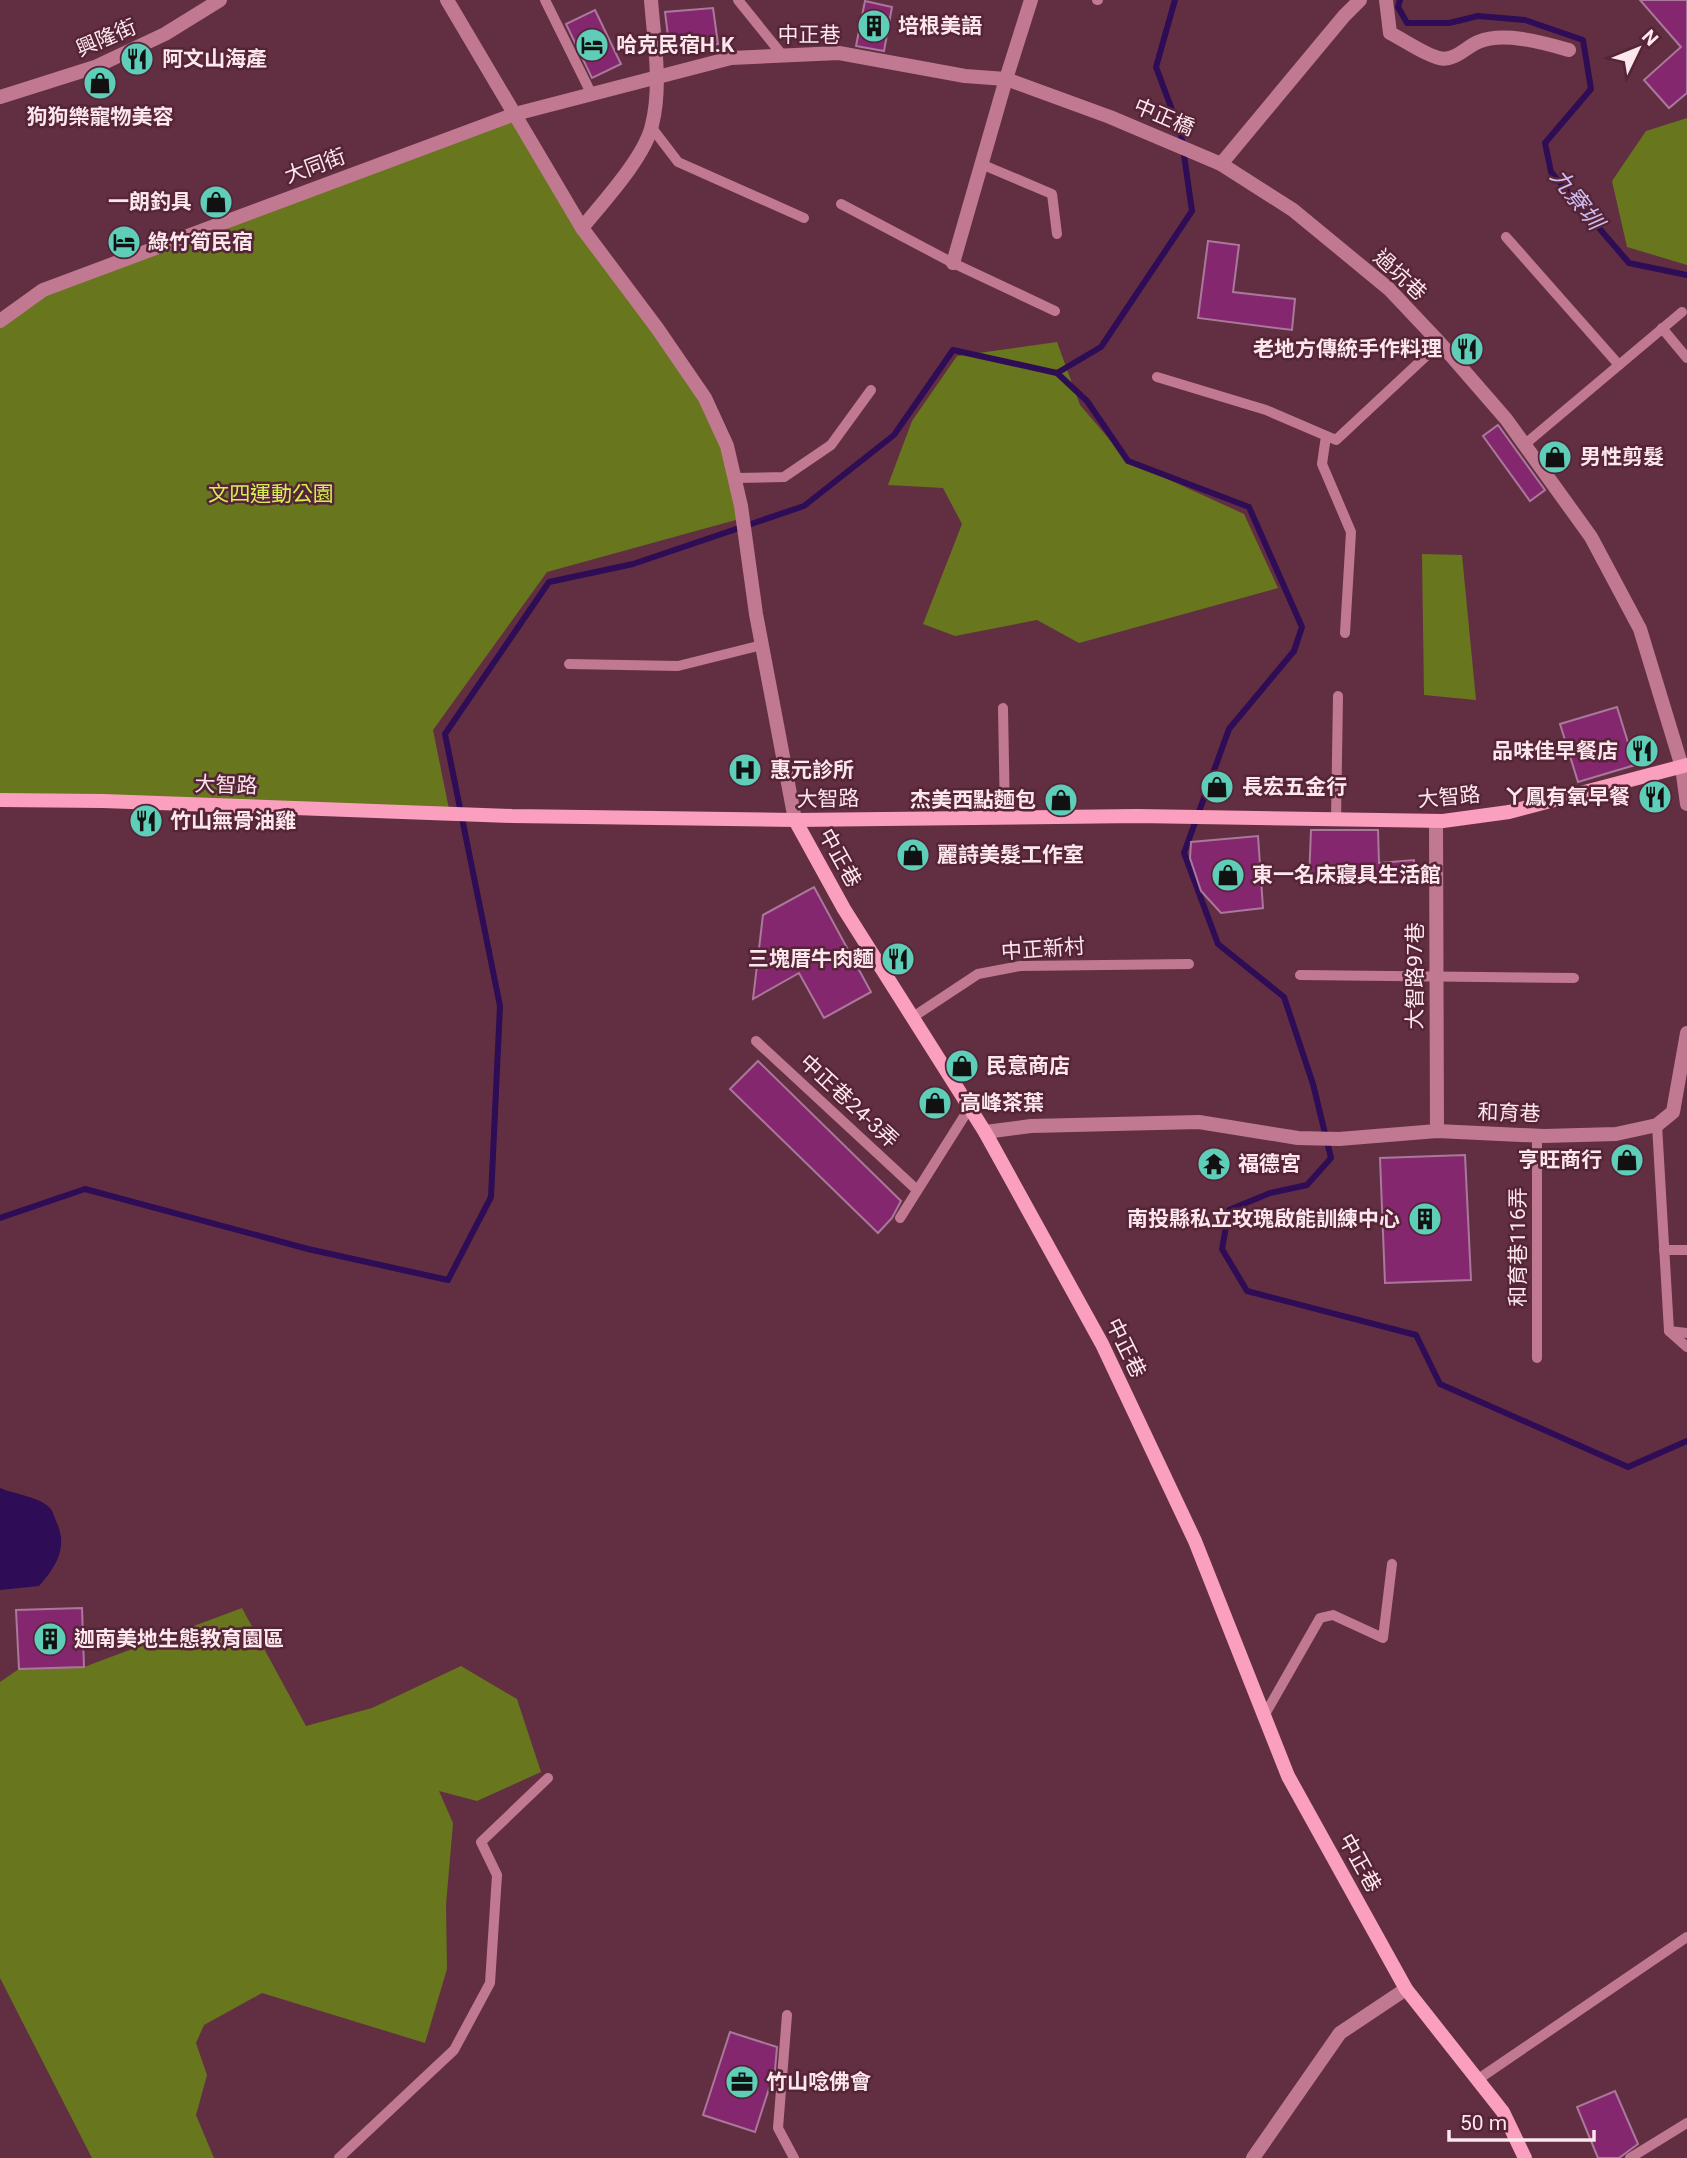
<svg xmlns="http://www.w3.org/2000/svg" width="1687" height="2158" viewBox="0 0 1687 2158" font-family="Roboto,'Noto Sans TC',sans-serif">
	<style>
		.green { fill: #68761e }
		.water { fill: #2e0c56 }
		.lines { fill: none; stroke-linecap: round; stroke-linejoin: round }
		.stream { stroke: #2e0c56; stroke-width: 6 }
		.building { fill: #85276f; stroke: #a9789a; stroke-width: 2 }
		.lane { stroke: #c17991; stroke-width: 10 }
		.street { stroke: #c17991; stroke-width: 14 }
		.secondary { stroke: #fb9fbe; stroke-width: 14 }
		.labels { text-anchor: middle; stroke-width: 5; stroke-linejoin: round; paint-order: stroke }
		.poi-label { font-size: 21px; font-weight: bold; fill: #fce7ed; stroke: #562437; text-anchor: start }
		.street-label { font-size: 21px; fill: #fce7ed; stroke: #562437 }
		.park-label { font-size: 21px; fill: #d4ef4f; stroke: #562437 }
		.water-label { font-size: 23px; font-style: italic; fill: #ccbdf0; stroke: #562437 }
	</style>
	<rect width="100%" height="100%" fill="#622f42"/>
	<g class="green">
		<polygon points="1687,118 1687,265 1627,247 1612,181 1646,131"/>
		<polygon points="512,121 705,398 743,518 547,572 433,730 450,814 0,801 0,327 43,290"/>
		<polygon points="1057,342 1080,405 1128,461 1244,514 1278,588 1079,643 1037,620 955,636 923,624 962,524 943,488 888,485 912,421 957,356"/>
		<polygon points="1422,554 1462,555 1476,700 1424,695"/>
		<polygon points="242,1608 306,1726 372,1708 461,1666 517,1699 541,1772 477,1801 439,1791 453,1823 446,1905 447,1969 425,2043 262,1993 204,2025 196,2043 207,2075 196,2115 214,2158 92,2158 0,1978 0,1682 19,1669 84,1667"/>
	</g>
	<path class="water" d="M0,1488C14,1494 40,1497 50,1508C53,1511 55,1519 57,1523C68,1548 56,1567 39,1586L0,1590Z"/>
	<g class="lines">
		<g class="stream">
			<polyline points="1400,0 1398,7 1407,23 1449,23 1478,16 1525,20 1583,40 1591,89 1545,143 1551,172 1629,263 1687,275"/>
			<polyline points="1057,373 1087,401 1128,461 1249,507 1302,627 1294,651 1229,729 1184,853 1218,944 1284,997 1313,1084 1331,1158 1307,1185 1270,1193 1229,1210 1222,1249 1247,1291 1416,1335 1440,1384 1628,1467 1687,1441"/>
			<polyline points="0,1218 85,1189 308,1249 448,1280 491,1197 500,1006 445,734 549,582 633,564 804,506 894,435 953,350 1057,373 1101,347 1192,211 1181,134 1156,67 1175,0"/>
		</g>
	</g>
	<g class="building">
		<polygon points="1640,0 1687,0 1687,93 1669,108 1644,80 1681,47"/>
		<polygon points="865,1 892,7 884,51 856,46"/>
		<polygon points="713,8 718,44 684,49 678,47 668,36 665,12"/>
		<polygon points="595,10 621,64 592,78 566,24"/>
		<polygon points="1208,241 1239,245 1233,292 1295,299 1292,330 1198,318"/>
		<polygon points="1498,425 1545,490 1530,501 1483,436"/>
		<polygon points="1617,707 1635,765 1578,782 1560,724"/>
		<polygon points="1311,830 1378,830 1379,863 1414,860 1415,882 1384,884 1384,879 1309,880"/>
		<polygon points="1258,836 1263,908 1221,913 1201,891 1190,858 1191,842"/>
		<polygon points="814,887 871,992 824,1018 799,973 753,999 763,915"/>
		<polygon points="758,1061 901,1201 892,1218 878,1233 730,1089"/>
		<polygon points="1465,1155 1471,1280 1385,1283 1380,1158"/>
		<polygon points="82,1608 84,1667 19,1669 16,1610"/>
		<polygon points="730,2032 777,2047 775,2070 755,2132 703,2115"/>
		<polygon points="1615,2091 1638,2144 1619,2158 1598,2158 1577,2107"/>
	</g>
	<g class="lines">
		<g class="lane">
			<polyline points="545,0 591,93"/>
			<polyline points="738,0 783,56"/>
			<polyline points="1097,0 1098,0"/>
			<polyline points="652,128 678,162 804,218"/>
			<polyline points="981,164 1052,194 1057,234"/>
			<polyline points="841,204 953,263 1055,311"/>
			<polyline points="1506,237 1619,365"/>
			<polyline points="1662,328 1687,358"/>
			<polyline points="1157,377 1266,410 1336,440 1440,343"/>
			<polyline points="1326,436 1322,464 1351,532 1345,633"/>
			<polyline points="1524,445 1682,312"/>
			<polyline points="735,478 784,477 831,445 871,390"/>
			<polyline points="569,664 678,666 762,645"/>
			<polyline points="1003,708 1005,818"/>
			<polyline points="1336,820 1338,696"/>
			<polyline points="1300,975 1574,978"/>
			<polyline points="913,1017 978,974 1020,966 1189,964"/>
			<polyline points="756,1041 917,1190"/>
			<polyline points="1657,1125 1669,1331 1687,1347"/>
			<polyline points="900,1218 970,1107"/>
			<polyline points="1664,1250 1687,1250"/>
			<polyline points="1669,1331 1687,1333"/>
			<polyline points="1537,1358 1537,1136"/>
			<polyline points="1264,1716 1320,1618 1333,1615 1383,1638 1392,1564"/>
			<polyline points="787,2015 778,2128 794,2158"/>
			<polyline points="1477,2080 1687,1937"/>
			<polyline points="339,2158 454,2050 490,1983 497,1875 481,1842 548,1778"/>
			<polyline points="1630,2158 1687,2123"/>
		</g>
		<g class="street">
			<polyline points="447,0 582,228 657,328 705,398 727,446 741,506 756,614 795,820"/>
			<path d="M1386,0L1390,33C1404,40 1425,55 1439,58C1454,62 1466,47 1478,42C1504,31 1544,43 1569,50"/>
			<polyline points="0,97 95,67 165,34 220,0"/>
			<polyline points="1221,164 1344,16 1360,0"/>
			<path d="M582,228C603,202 645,157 652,125C662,85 654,40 651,0"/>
			<polyline points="953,263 1006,79 1031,0"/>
			<polyline points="0,321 43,290 515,114 731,58 839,53 965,76 1006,79 1110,117 1221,164 1293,210 1389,289 1440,343 1506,419 1591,537 1640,629 1682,767 1687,804"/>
			<polyline points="1436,821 1437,1131"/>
			<polyline points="985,1132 1031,1126 1199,1122 1298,1138 1339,1139 1437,1131 1544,1136 1616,1134 1657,1125 1673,1112 1687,1033"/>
			<polyline points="1253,2158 1340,2033 1406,1989"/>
		</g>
		<g class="secondary">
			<polyline points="0,800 103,801 512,816 795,820 1137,816 1443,821 1509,812 1687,765"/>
			<polyline points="795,820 844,909 985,1132 1102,1344 1195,1541 1288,1776 1406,1989 1503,2112 1525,2158"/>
		</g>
	</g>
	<defs>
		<symbol id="building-disc" viewBox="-11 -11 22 22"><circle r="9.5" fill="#5eceb8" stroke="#562437"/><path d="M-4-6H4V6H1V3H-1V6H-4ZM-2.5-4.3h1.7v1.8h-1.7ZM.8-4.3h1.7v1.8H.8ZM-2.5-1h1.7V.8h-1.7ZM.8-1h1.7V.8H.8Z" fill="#111"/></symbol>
		<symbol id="hotel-disc" viewBox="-11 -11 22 22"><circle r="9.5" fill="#5eceb8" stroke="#562437"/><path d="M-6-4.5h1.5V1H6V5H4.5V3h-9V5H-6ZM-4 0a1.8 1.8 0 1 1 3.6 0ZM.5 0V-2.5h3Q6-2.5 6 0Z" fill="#111"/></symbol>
		<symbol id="restaurant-disc" viewBox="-11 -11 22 22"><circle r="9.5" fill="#5eceb8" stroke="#562437"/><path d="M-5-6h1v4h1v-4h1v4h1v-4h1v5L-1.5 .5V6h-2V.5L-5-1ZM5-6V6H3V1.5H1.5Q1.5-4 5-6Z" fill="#111"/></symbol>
		<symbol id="shop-disc" viewBox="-11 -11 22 22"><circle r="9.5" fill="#5eceb8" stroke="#562437"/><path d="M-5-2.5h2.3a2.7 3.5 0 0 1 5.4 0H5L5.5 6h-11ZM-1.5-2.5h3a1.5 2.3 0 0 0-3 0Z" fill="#111"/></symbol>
		<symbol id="hospital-disc" viewBox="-11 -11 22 22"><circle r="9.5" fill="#5eceb8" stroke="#562437"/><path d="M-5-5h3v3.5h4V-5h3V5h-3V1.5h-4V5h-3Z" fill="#111"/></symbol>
		<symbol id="temple-disc" viewBox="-11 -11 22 22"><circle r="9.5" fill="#5eceb8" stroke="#562437"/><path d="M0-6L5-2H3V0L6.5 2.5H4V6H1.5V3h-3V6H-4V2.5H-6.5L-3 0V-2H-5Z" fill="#111"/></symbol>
		<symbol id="office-disc" viewBox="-11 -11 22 22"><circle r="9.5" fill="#5eceb8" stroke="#562437"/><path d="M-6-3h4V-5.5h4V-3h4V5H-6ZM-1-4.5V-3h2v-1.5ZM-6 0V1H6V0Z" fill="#111"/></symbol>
	</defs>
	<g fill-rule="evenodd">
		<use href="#building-disc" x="855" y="7" width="38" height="38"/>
		<use href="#hotel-disc" x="573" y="26" width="38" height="38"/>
		<use href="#restaurant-disc" x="118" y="40" width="38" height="38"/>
		<use href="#shop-disc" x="81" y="64" width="38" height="38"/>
		<use href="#shop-disc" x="197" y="183" width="38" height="38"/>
		<use href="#hotel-disc" x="105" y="223" width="38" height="38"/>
		<use href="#restaurant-disc" x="1448" y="330" width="38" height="38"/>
		<use href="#shop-disc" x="1536" y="438" width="38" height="38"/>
		<use href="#restaurant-disc" x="1623" y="732" width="38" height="38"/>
		<use href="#hospital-disc" x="726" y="751" width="38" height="38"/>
		<use href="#shop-disc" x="1198" y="768" width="38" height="38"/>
		<use href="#restaurant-disc" x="1636" y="778" width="38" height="38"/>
		<use href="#shop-disc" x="1042" y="781" width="38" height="38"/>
		<use href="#restaurant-disc" x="127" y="802" width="38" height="38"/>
		<use href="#shop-disc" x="894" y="836" width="38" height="38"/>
		<use href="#shop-disc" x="1209" y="856" width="38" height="38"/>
		<use href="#restaurant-disc" x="879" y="940" width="38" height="38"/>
		<use href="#shop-disc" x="943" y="1047" width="38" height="38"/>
		<use href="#shop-disc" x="916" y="1084" width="38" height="38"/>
		<use href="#shop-disc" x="1608" y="1141" width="38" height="38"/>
		<use href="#temple-disc" x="1195" y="1145" width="38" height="38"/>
		<use href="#building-disc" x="1406" y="1200" width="38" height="38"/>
		<use href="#building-disc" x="31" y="1620" width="38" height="38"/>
		<use href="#office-disc" x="723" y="2063" width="38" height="38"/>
	</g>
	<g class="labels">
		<g class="poi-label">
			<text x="898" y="33">培根美語</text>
			<text x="616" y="52">哈克民宿H.K</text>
			<text x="162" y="66">阿文山海產</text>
			<text x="100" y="124" text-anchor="middle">狗狗樂寵物美容</text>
			<text x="192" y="209" text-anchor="end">一朗釣具</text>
			<text x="148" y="249">綠竹筍民宿</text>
			<text x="1442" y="356" text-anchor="end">老地方傳統手作料理</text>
			<text x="1580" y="464">男性剪髮</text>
			<text x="1618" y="758" text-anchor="end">品味佳早餐店</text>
			<text x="770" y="777">惠元診所</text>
			<text x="1242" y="794">長宏五金行</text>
			<text x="1630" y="804" text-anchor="end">ㄚ鳳有氧早餐</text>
			<text x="1036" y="807" text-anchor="end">杰美西點麵包</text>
			<text x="170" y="828">竹山無骨油雞</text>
			<text x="937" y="862">麗詩美髮工作室</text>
			<text x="1252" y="882">東一名床寢具生活館</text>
			<text x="874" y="966" text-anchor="end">三塊厝牛肉麵</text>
			<text x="986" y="1073">民意商店</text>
			<text x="960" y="1110">高峰茶葉</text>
			<text x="1602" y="1167" text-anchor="end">亨旺商行</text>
			<text x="1238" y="1171">福德宮</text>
			<text x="1400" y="1226" text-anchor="end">南投縣私立玫瑰啟能訓練中心</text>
			<text x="74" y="1646">迦南美地生態教育園區</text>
			<text x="766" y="2089">竹山唸佛會</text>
		</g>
		<g class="street-label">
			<text x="809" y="42">中正巷</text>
			<text transform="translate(106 38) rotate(-23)" y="7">興隆街</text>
			<text transform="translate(1164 117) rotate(23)" y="7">中正橋</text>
			<text transform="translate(315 166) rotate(-20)" y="7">大同街</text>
			<text transform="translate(1400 275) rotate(43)" y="7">過坑巷</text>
			<text transform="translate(226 785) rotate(2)" y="7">大智路</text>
			<text transform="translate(1449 797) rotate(-5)" y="7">大智路</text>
			<text transform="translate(828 799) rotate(-1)" y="7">大智路</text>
			<text transform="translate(840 858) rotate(61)" y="7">中正巷</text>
			<text transform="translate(1043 949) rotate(-4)" y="7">中正新村</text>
			<text transform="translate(1415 976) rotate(-90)" y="7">大智路97巷</text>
			<text transform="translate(849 1101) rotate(43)" y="7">中正巷24-3弄</text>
			<text transform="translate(1509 1113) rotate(2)" y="7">和育巷</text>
			<text transform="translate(1518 1247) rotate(-90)" y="7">和育巷116弄</text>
			<text transform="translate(1126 1348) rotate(64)" y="7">中正巷</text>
			<text transform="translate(1360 1863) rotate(61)" y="7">中正巷</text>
		</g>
		<g class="park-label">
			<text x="271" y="501">文四運動公園</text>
		</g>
		<g class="water-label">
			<text transform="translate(1577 199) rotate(52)" y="8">九寮圳</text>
		</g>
	</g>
	<g transform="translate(1638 49) rotate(47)" stroke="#562437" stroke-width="5" paint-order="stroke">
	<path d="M0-5L12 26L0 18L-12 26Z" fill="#fce7ed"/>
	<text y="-10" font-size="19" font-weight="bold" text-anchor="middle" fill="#fce7ed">N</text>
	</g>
	<path d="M1449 2130v10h145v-10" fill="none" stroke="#fce7ed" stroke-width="3.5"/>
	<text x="1460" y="2130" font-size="21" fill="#fce7ed" stroke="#562437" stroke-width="5" paint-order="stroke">50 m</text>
</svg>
